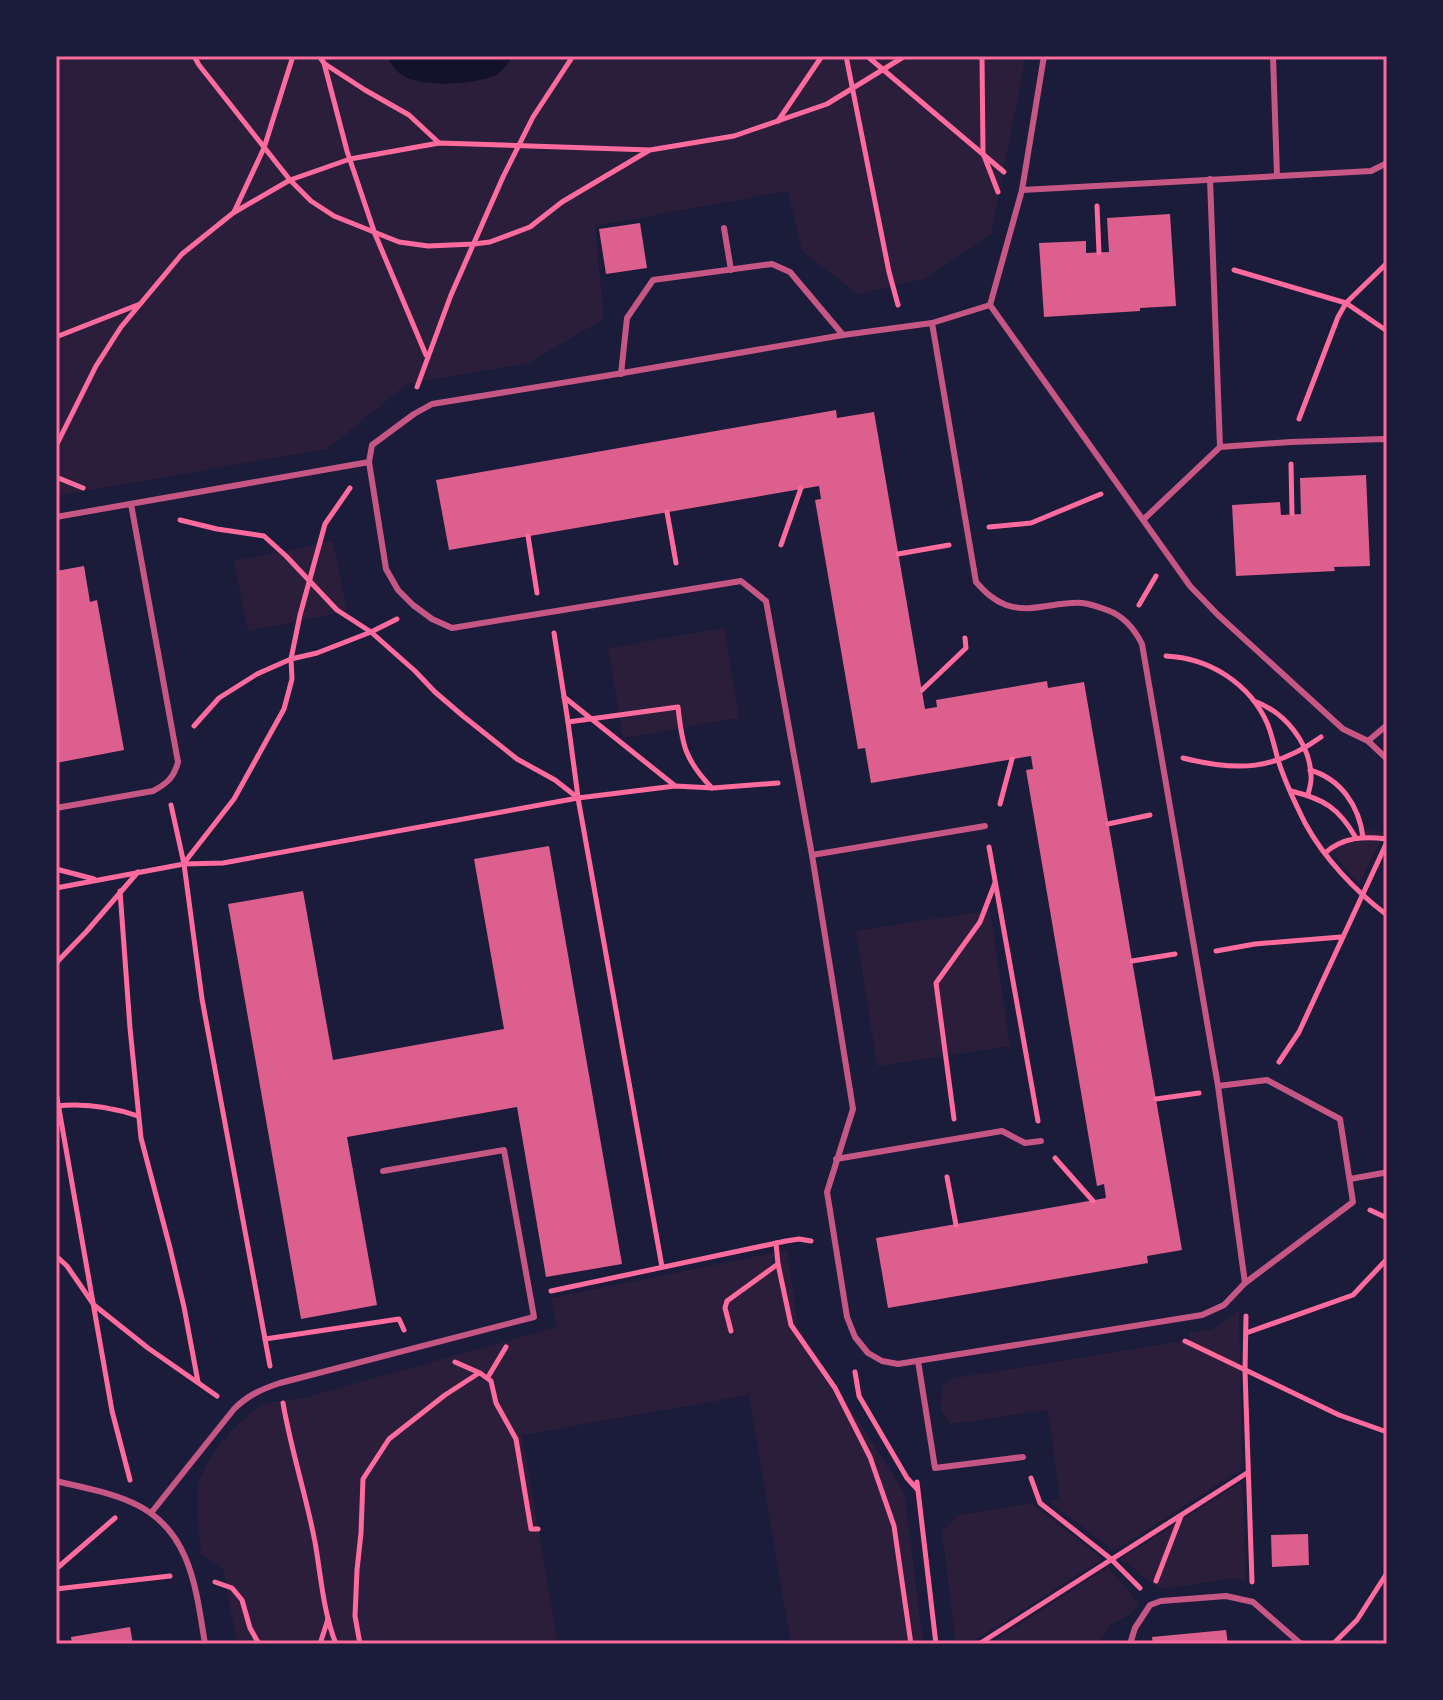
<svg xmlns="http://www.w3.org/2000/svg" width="1443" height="1700" viewBox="0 0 1443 1700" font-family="'Roboto Condensed',sans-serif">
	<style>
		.green { fill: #2a1e3b }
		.water { fill: #12122b }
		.building { fill: #dd5f8e }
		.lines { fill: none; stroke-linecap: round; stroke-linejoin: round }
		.path { stroke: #ff6b9d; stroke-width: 5 }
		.service { stroke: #c65784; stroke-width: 6 }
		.neatline { fill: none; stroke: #ff6b9d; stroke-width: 3 }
	</style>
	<rect width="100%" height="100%" fill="#1b1b3a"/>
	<g class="green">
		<polygon points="56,56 1026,56 991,234 923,279 858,294 802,251 788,191 595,226 604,319 528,363 407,384 327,449 56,496"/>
		<polygon points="333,541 347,611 248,631 234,561"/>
		<polygon points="724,628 739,718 623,738 608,648"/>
		<polygon points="1368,831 1385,832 1359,884 1326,846 1345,836"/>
		<polygon points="990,910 1010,1046 877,1066 856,931"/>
		<path d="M787,1250L798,1326L905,1494L923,1644H791L749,1395L522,1435L558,1644H237L223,1568L201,1554C199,1531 195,1507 199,1485C204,1458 241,1415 266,1404C276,1400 291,1400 303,1398L557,1327L551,1298Z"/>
		<path d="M1239,1311L1242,1469L1114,1551L1048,1501L1060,1499L1048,1410L951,1424C938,1414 939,1397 945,1383L954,1378L1190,1340V1333L1213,1329Z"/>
		<polygon points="1242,1482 1246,1580 1229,1579 1162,1589 1147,1580 1130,1564 1119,1560"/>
		<polygon points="1031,1503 1103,1559 969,1644 956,1644 942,1531 958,1515"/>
		<polygon points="1108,1567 1138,1602 1133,1612 1112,1624 1096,1644 989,1644"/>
	</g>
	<path class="water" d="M387,56H512C508,63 503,71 496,75C474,85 416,89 398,72C393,68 390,61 387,56Z"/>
	<g class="building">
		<polygon points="1170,214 1176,306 1140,308 1140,311 1044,317 1039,243 1086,241 1086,253 1109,252 1107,218"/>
		<polygon points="640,223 647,268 606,274 599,229"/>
		<polygon points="836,410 837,418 874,412 925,709 937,707 936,700 1047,681 1048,688 1084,682 1182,1250 1147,1256 1148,1263 888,1308 876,1238 1106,1198 1104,1184 1097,1186 1026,770 1033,769 1031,756 871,783 865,748 858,749 815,500 821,499 819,486 449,550 436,480"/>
		<polygon points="1366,475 1370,566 1334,567 1335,571 1236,576 1232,505 1280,502 1281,515 1301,514 1300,478"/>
		<polygon points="84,566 90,602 97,600 124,750 56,763 56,571"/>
		<polygon points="549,846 622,1264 546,1277 517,1107 347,1137 377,1305 301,1319 228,904 303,891 333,1060 504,1029 474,859"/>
		<polygon points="1308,1534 1309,1565 1272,1567 1271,1535"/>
		<polygon points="130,1627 133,1644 72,1644 71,1637"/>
		<polygon points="1226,1630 1228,1644 1153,1644 1152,1637"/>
	</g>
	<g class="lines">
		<g class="path">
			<polyline points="194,56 199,65 290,180 311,201 334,216 399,242 428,246 474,244 490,242 530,227 562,202 648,151"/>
			<polyline points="319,56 324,63 347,151 375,234 426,355"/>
			<polyline points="846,56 889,272 898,305"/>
			<polyline points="867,56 1004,172"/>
			<polyline points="982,56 983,153 998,192"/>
			<polyline points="325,64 365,90 409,115 438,142"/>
			<polyline points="778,121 822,56"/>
			<polyline points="1097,206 1099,253"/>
			<polyline points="234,212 264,148 293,56"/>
			<polyline points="1234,270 1346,303 1387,331"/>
			<polyline points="56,337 140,304"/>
			<polyline points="417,387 451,295 503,177 533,117 573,56"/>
			<polyline points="1299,419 1338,317 1346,303 1387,263"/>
			<polyline points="56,446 96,366 121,327 182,254 233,213 290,180 350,159 439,143 650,150 734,136 827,104 905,56"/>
			<polyline points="1291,464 1292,514"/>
			<polyline points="56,477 83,488"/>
			<polyline points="667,512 676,563"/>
			<polyline points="180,520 217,529 264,536 286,556 337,610 371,632 415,671 435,692 463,716 517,759 555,780 578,798 675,786 713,788 778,783"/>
			<polyline points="989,527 1031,523 1101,494"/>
			<polyline points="528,536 537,593"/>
			<polyline points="781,545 801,488"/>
			<polyline points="898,554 949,545"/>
			<polyline points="1139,605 1156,576"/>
			<polyline points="554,633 568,722 578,797"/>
			<path d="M1166,656C1209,658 1250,683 1268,725C1272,736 1275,748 1278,760C1285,782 1295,803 1305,823C1324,858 1355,891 1387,915"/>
			<polyline points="922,690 966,648 965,638"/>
			<polyline points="564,697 674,785"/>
			<path d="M1254,701C1285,712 1310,743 1311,776C1312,782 1309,789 1308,795"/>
			<path d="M568,722L678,707C682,745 685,760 712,788"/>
			<polyline points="194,726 219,698 257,674 291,659 317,653 371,632 397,619"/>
			<path d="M1183,758C1238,772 1275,770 1321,737"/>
			<path d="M1310,770C1341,779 1359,806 1363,837"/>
			<path d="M1291,791C1324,799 1339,808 1356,838"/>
			<polyline points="1000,804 1012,759"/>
			<polyline points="171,805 184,864 202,999 270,1366"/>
			<polyline points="1108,824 1150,815"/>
			<polyline points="989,847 1038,1121"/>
			<path d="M1325,853C1343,837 1364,836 1387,839"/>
			<polyline points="184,863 234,799 284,709 292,679 291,659 300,615 325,524 350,488"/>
			<polyline points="56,869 94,879"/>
			<polyline points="56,888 184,864 223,863 578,798 662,1267"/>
			<polyline points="120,891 130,1028 141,1138 170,1248 184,1307 198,1382"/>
			<polyline points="1216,951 1255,944 1341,937"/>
			<polyline points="1132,961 1175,954"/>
			<polyline points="56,963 86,932 138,872"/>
			<polyline points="1279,1062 1299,1032 1387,842"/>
			<polyline points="56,1092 112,1411 130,1480"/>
			<polyline points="1156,1099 1199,1093"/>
			<path d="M57,1106C85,1103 111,1107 138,1116"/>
			<polyline points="954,1119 936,983 980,922 995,883"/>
			<polyline points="1055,1158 1093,1201"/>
			<polyline points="947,1177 956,1225"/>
			<polyline points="1370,1210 1387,1218"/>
			<polyline points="56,1256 67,1266 94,1305 148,1348 217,1396"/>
			<polyline points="778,1264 791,1325 835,1388 870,1457 894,1526 911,1644"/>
			<polyline points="551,1291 786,1241 799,1239 811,1241"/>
			<polyline points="1246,1316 1245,1371 1252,1582"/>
			<polyline points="731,1331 725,1308 727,1301 778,1264 776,1243"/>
			<polyline points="1246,1333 1353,1295 1387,1259"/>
			<polyline points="265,1339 399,1319 404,1330"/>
			<polyline points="1185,1341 1339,1415 1387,1432"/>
			<polyline points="455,1362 480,1373 491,1381 496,1403 516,1439 531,1529 538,1529"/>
			<polyline points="855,1372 859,1396 907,1478 917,1489"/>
			<polyline points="488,1377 506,1347"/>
			<path d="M283,1403C291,1450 306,1495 315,1542C321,1576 323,1611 336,1644"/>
			<polyline points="1031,1478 1040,1503 1111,1559 1140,1588"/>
			<polyline points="917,1482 936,1644"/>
			<polyline points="56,1569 115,1518"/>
			<polyline points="1156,1581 1181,1516"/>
			<polyline points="215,1582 232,1588 242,1600 250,1628 259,1644"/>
			<polyline points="56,1589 170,1576"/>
			<polyline points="320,1644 328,1619"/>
			<polyline points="360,1644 355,1616 357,1570 361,1533 363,1479 389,1439 445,1395 479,1373"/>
			<polyline points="979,1644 1247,1473"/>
			<polyline points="1333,1644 1357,1620 1387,1573"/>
		</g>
		<g class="service">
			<polyline points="1273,56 1277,176"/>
			<polyline points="1210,179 1220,447 1291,442 1384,439 1387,441"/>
			<polyline points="1022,190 1371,171 1387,163"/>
			<polyline points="724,228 731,270"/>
			<polyline points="990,305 1190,586 1218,615 1343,729 1368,741 1387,759"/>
			<path d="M932,323L976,582C985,592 993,600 1006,605C1031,614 1056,601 1082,603C1091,604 1099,607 1107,610C1124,616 1134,628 1142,644L1218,1086L1245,1283L1224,1305L1202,1315L898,1364L882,1361L868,1353L855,1337L847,1317L827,1192L853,1109L812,855L766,601L741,581L452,628L432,619L413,605L398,590L386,569L369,462L372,445L414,414L432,404L611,375L843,335L932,323L990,305L1022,190L1044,56"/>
			<polyline points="621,374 627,318 653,280 772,264 790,272 843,335"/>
			<polyline points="56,517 369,462"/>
			<polyline points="1144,519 1220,447"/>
			<polyline points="1368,741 1387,725"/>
			<path d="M56,808L153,791C168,783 174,777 178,762L131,504"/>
			<polyline points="812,855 985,826"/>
			<polyline points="1218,1086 1267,1080 1340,1119 1353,1202 1245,1283"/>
			<polyline points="836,1159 1002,1131 1025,1143 1041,1141"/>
			<polyline points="1350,1179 1383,1173"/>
			<polyline points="918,1361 935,1468 1023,1457"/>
			<path d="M56,1481C81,1487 109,1492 133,1503C191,1529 196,1589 205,1644"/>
			<path d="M151,1513L234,1409C248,1395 262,1389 280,1383L534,1317L504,1150L383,1171"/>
			<polyline points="1130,1644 1135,1628 1150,1605 1161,1601 1226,1596 1253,1602 1301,1644"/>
		</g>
	</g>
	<rect width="1443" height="1700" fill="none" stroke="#1b1b3a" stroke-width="116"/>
	<rect x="58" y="58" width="1327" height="1584" class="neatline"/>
</svg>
